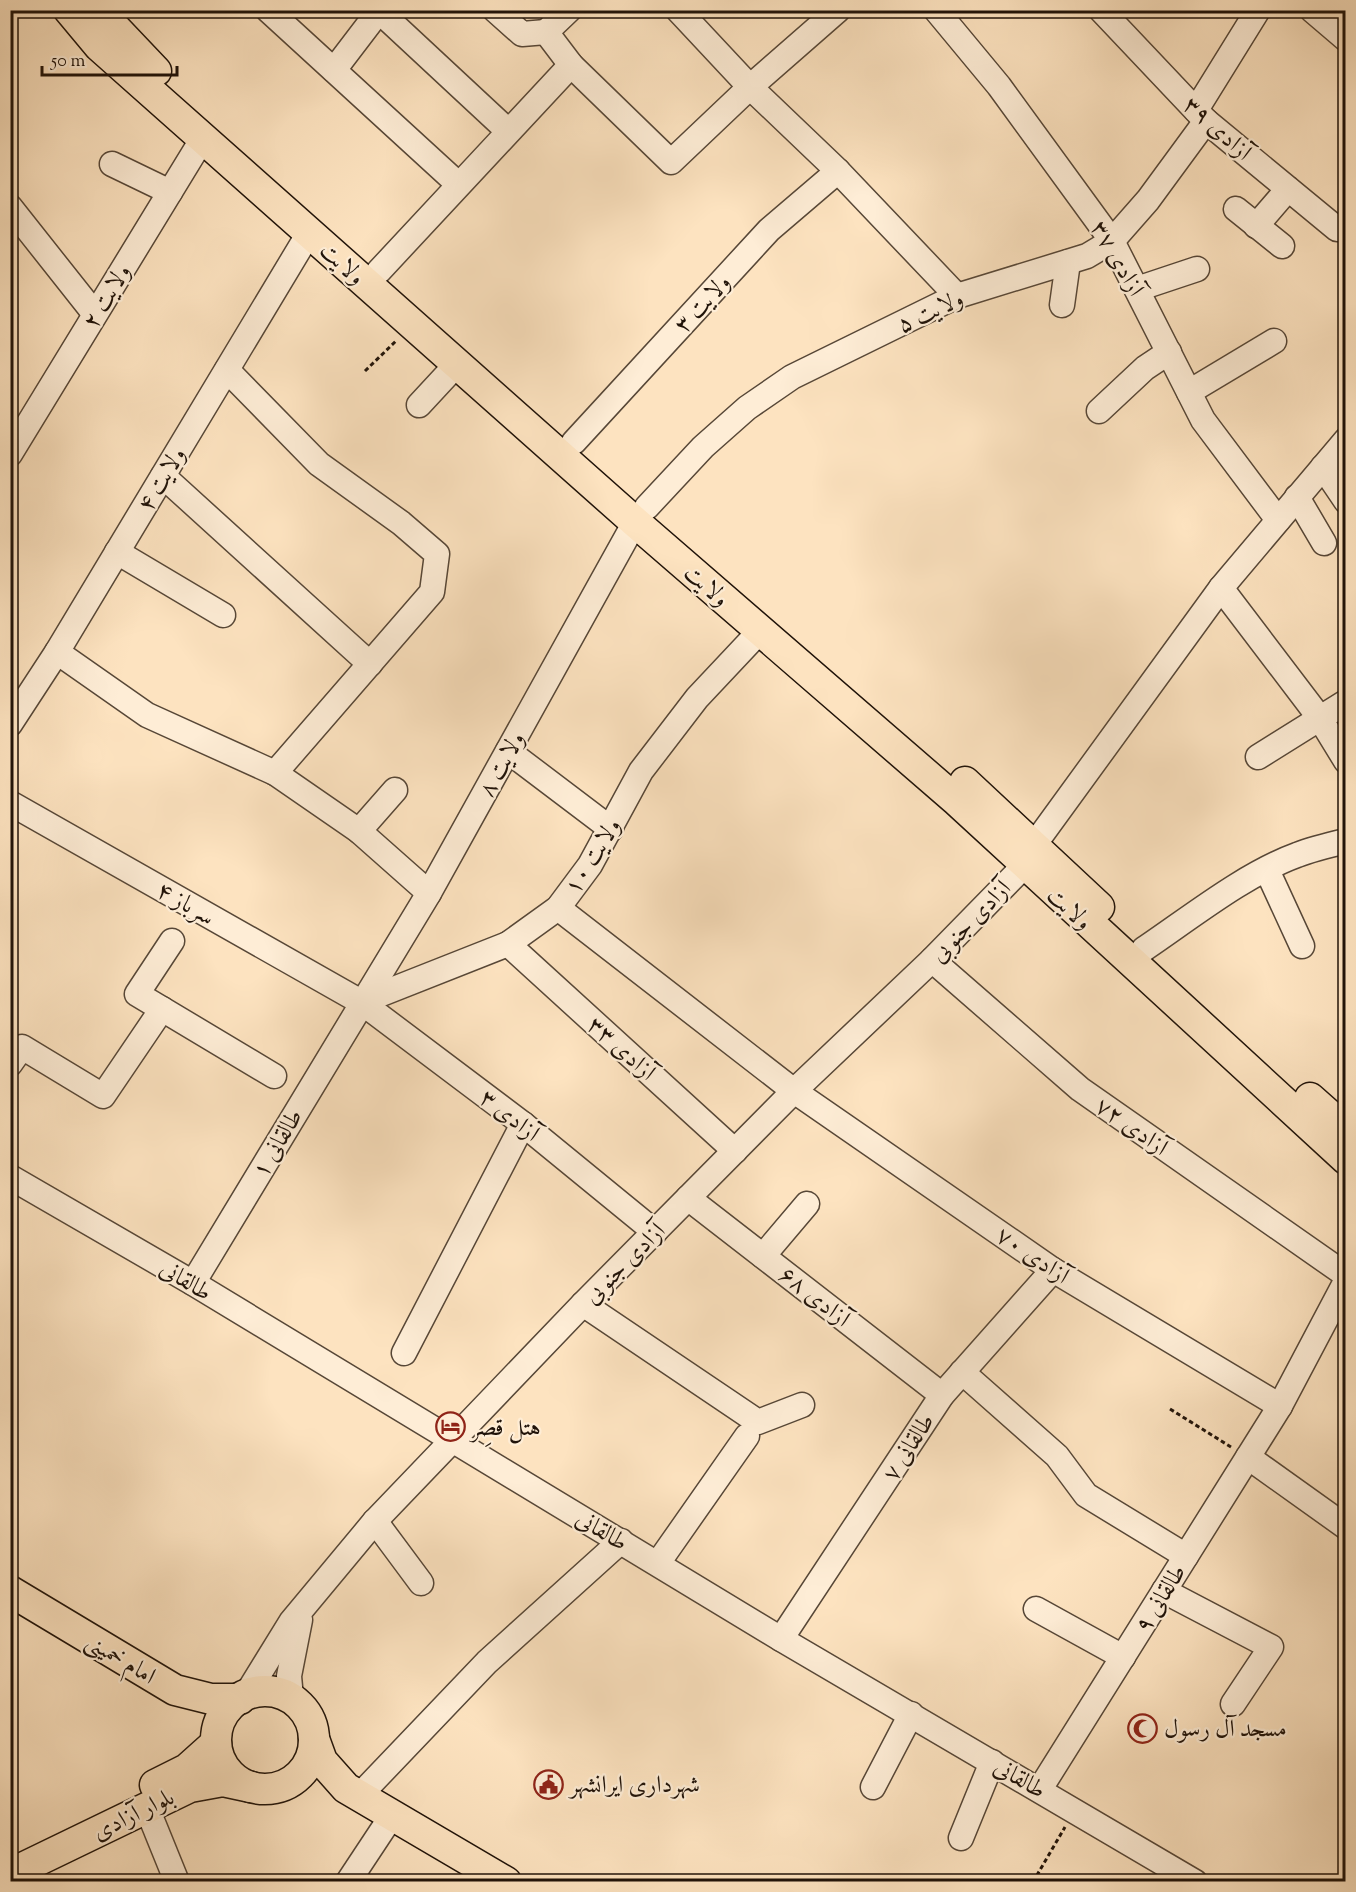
<svg xmlns="http://www.w3.org/2000/svg" width="1356" height="1892" viewBox="0 0 1356 1892" font-family="'Sorts Mill Goudy',Amiri,serif">
	<style>
		.lines { fill: none; stroke-linecap: round; stroke-linejoin: round }
		.minor-casing { stroke: #574737; stroke-width: 27 }
		.major-casing { stroke: #201309; stroke-width: 33 }
		.path { stroke: #201309; stroke-width: 3; stroke-dasharray: 4.5 3; stroke-linecap: butt }
		.minor { stroke: #feedd6; stroke-width: 24 }
		.major { stroke: #fde3c0; stroke-width: 30 }
		.labels { text-anchor: middle; stroke-width: 4.5; stroke-linejoin: round; paint-order: stroke }
		.street-label { font-size: 24px; fill: #201309; stroke: #feedd6 }
		.poi-label { font-size: 24px; fill: #201309; stroke: #feedd6; text-anchor: start }
	</style>
	<rect width="100%" height="100%" fill="#fde3c0"/>
	<filter id="stains"><feTurbulence type="fractalNoise" baseFrequency=".00333" numOctaves="4"/><feColorMatrix values="0 0 0 0 .2 0 0 0 0 .09 0 0 0 0 .02 0 0 0 .5 -.17"/></filter>
	<radialGradient id="worn" r=".72"><stop offset=".6" stop-color="#630" stop-opacity="0"/><stop offset="1" stop-color="#630" stop-opacity=".3"/></radialGradient>
	<g class="lines">
		<defs>
			<g id="minor">
				<polyline points="268,10 458,184"/>
				<polyline points="378,10 507,130"/>
				<polyline points="495,10 522,34 546,32"/>
				<polyline points="569,10 546,32 571,65 671,162 750,87 838,10"/>
				<polyline points="678,10 750,87 838,171 957,296"/>
				<polyline points="936,10 999,86 1112,241 1203,420 1278,520"/>
				<polyline points="1101,10 1206,121 1337,229 1346,229"/>
				<polyline points="1312,10 1346,39"/>
				<polyline points="334,70 379,11"/>
				<polyline points="1196,110 1258,10"/>
				<polyline points="112,164 170,192"/>
				<polyline points="10,207 94,313"/>
				<polyline points="1236,209 1282,246"/>
				<polyline points="1256,226 1288,189"/>
				<polyline points="379,271 571,65"/>
				<polyline points="1137,289 1197,269"/>
				<polyline points="1062,305 1068,262"/>
				<polyline points="227,370 319,464 401,523 437,554 432,592 275,773"/>
				<polyline points="1189,392 1274,341"/>
				<polyline points="419,405 457,364"/>
				<polyline points="1099,411 1145,368 1169,352"/>
				<polyline points="574,442 769,230 838,171"/>
				<polyline points="10,454 203,138"/>
				<polyline points="1323,467 1346,501"/>
				<polyline points="163,476 370,664"/>
				<polyline points="1297,497 1324,543"/>
				<polyline points="647,507 703,447 747,408 792,377 957,296 1087,256 1112,241 1148,200 1206,121"/>
				<polyline points="117,552 223,615"/>
				<polyline points="1221,588 1319,717 1346,761"/>
				<polyline points="57,652 147,715 275,773 359,831 429,893"/>
				<polyline points="10,724 57,652 309,233"/>
				<polyline points="508,751 611,829"/>
				<polyline points="1258,757 1346,702"/>
				<polyline points="10,803 361,1002 523,1124 655,1232"/>
				<polyline points="359,831 395,790"/>
				<polyline points="1267,870 1302,946"/>
				<polyline points="558,908 794,1091 1053,1270 1280,1406"/>
				<polyline points="172,941 137,994 274,1076"/>
				<polyline points="508,944 735,1151"/>
				<path d="M1144,949C1190,918 1245,874 1297,855C1312,849 1329,845 1346,841"/>
				<polyline points="932,960 1080,1089 1346,1275"/>
				<polyline points="361,1002 508,944 558,908 590,865 641,771 697,698 760,631"/>
				<polyline points="10,1064 22,1047 103,1096 162,1009"/>
				<polyline points="10,1177 193,1283 781,1639 1195,1882"/>
				<polyline points="688,1198 942,1395"/>
				<polyline points="763,1256 807,1204"/>
				<polyline points="193,1283 429,893 635,522"/>
				<polyline points="583,1304 758,1422 802,1405"/>
				<polyline points="404,1353 523,1124"/>
				<polyline points="962,1372 1057,1456 1086,1495 1186,1556"/>
				<polyline points="1248,1457 1346,1527"/>
				<polyline points="375,1521 421,1583"/>
				<polyline points="658,1563 747,1436"/>
				<polyline points="1164,1591 1271,1647 1233,1704"/>
				<polyline points="1036,1609 1123,1657"/>
				<polyline points="781,1639 942,1395 1053,1270"/>
				<polyline points="246,1695 291,1622 375,1521 583,1304 794,1091 932,960 1024,866 1034,845 1221,588 1346,440"/>
				<polyline points="291,1698 289,1676 300,1620"/>
				<polyline points="873,1787 911,1714"/>
				<polyline points="1040,1789 1280,1406 1346,1281"/>
				<polyline points="360,1795 487,1662 621,1541"/>
				<polyline points="147,1808 177,1882"/>
				<polyline points="961,1838 992,1762"/>
				<polyline points="348,1882 393,1814"/>
			</g>
			<g id="major">
				<polyline points="69,10 99,46 635,522 957,801 1346,1159"/>
				<polyline points="98,10 156,71"/>
				<polyline points="965,782 1099,907"/>
				<polyline points="1310,1098 1346,1130"/>
				<polyline points="10,1591 175,1690 211,1699 240,1699"/>
				<circle cx="265" cy="1740" r="49"/>
				<polyline points="314,1739 322,1761 346,1788 506,1882"/>
				<polyline points="155,1785 187,1769 216,1743"/>
				<polyline points="10,1874 190,1787 223,1781 251,1787"/>
			</g>
		</defs>
		<use href="#minor" class="minor-casing"/>
		<use href="#major" class="major-casing"/>
		<g class="path">
			<polyline points="365,371 396,341"/>
			<polyline points="1170,1409 1231,1447"/>
			<polyline points="1033,1882 1065,1827"/>
		</g>
		<use href="#minor" class="minor"/>
		<use href="#major" class="major"/>
	</g>
	<defs>
		<symbol id="hotel-ring" viewBox="-11 -11 22 22"><circle r="9.5" fill="#feedd6" stroke="#8f2418" stroke-width="1.5"/><path d="M-6-4.5h1.5V1H6V5H4.5V3h-9V5H-6ZM-4 0a1.8 1.8 0 1 1 3.6 0ZM.5 0V-2.5h3Q6-2.5 6 0Z" fill="#8f2418"/></symbol>
		<symbol id="mosque-ring" viewBox="-11 -11 22 22"><circle r="9.5" fill="#feedd6" stroke="#8f2418" stroke-width="1.5"/><path d="M3.5-4.9A6 6 0 1 0 3.5 4.9A5 5 0 1 1 3.5-4.9Z" fill="#8f2418"/></symbol>
		<symbol id="civic-ring" viewBox="-11 -11 22 22"><circle r="9.5" fill="#feedd6" stroke="#8f2418" stroke-width="1.5"/><path d="M-.6-6.5H3V-4.5H.6V-3L4-1V1h2V6H-6V1h2V-1L-.6-3ZM-1.2 2.5V6h2.4V2.5Z" fill="#8f2418"/></symbol>
	</defs>
	<g fill-rule="evenodd">
		<use href="#hotel-ring" x="434" y="1410" width="33" height="33"/>
		<use href="#mosque-ring" x="1126" y="1712" width="33" height="33"/>
		<use href="#civic-ring" x="532" y="1768" width="33" height="33"/>
	</g>
	<g class="labels">
		<g class="street-label">
			<text transform="translate(1218 128) rotate(42)" y="8">آزادی ۳۹</text>
			<text transform="translate(1118 258) rotate(60)" y="8">آزادی ۳۷</text>
			<text transform="translate(343 263) rotate(42)" y="8">ولایت</text>
			<text transform="translate(106 296) rotate(-59)" y="8">ولایت ۲</text>
			<text transform="translate(702 303) rotate(-47)" y="8">ولایت ۳</text>
			<text transform="translate(930 311) rotate(-25)" y="8">ولایت ۵</text>
			<text transform="translate(161 479) rotate(-59)" y="8">ولایت ۴</text>
			<text transform="translate(707 585) rotate(41)" y="8">ولایت</text>
			<text transform="translate(501 764) rotate(-61)" y="8">ولایت ۸</text>
			<text transform="translate(592 856) rotate(-58)" y="8">ولایت ۱۰</text>
			<text transform="translate(186 903) rotate(30)" y="8">سرباز ۴</text>
			<text transform="translate(1070 908) rotate(42)" y="8">ولایت</text>
			<text transform="translate(970 921) rotate(-46)" y="8">آزادی جنوبی</text>
			<text transform="translate(622 1048) rotate(42)" y="8">آزادی ۳۳</text>
			<text transform="translate(510 1115) rotate(38)" y="8">آزادی ۳</text>
			<text transform="translate(1132 1126) rotate(35)" y="8">آزادی ۷۲</text>
			<text transform="translate(277 1143) rotate(-59)" y="8">طالقانی ۱</text>
			<text transform="translate(1033 1255) rotate(34)" y="8">آزادی ۷۰</text>
			<text transform="translate(624 1263) rotate(-45)" y="8">آزادی جنوبی</text>
			<text transform="translate(186 1280) rotate(31)" y="8">طالقانی</text>
			<text transform="translate(815 1296) rotate(38)" y="8">آزادی ۶۸</text>
			<text transform="translate(908 1447) rotate(-57)" y="8">طالقانی ۷</text>
			<text transform="translate(602 1530) rotate(31)" y="8">طالقانی</text>
			<text transform="translate(1160 1598) rotate(-58)" y="8">طالقانی ۹</text>
			<text transform="translate(121 1658) rotate(31)" y="8">امام خمینی</text>
			<text transform="translate(1020 1778) rotate(30)" y="8">طالقانی</text>
			<text transform="translate(133 1814) rotate(-26)" y="8">بلوار آزادی</text>
		</g>
		<g class="poi-label">
			<text x="471" y="1435">هتل قصِر</text>
			<text x="1164" y="1736">مسجد آل رسول</text>
			<text x="570" y="1792">شهرداری ایرانشهر</text>
		</g>
	</g>
	<rect width="1356" height="1892" fill="none" stroke="#fde3c0" stroke-width="36"/>
	<rect x="12" y="12" width="1332" height="1868" fill="none" stroke="#201309" stroke-width="3"/>
	<rect x="18" y="18" width="1320" height="1856" fill="none" stroke="#201309" stroke-width="1.5"/>
	<path d="M42 66v9h135v-9" fill="none" stroke="#201309" stroke-width="3"/>
	<text x="51" y="66" font-size="18" fill="#201309" stroke="#feedd6" stroke-width="4.5" paint-order="stroke">50 m</text>
	<rect width="100%" height="100%" filter="url(#stains)"/>
	<rect width="100%" height="100%" fill="url(#worn)"/>
</svg>
